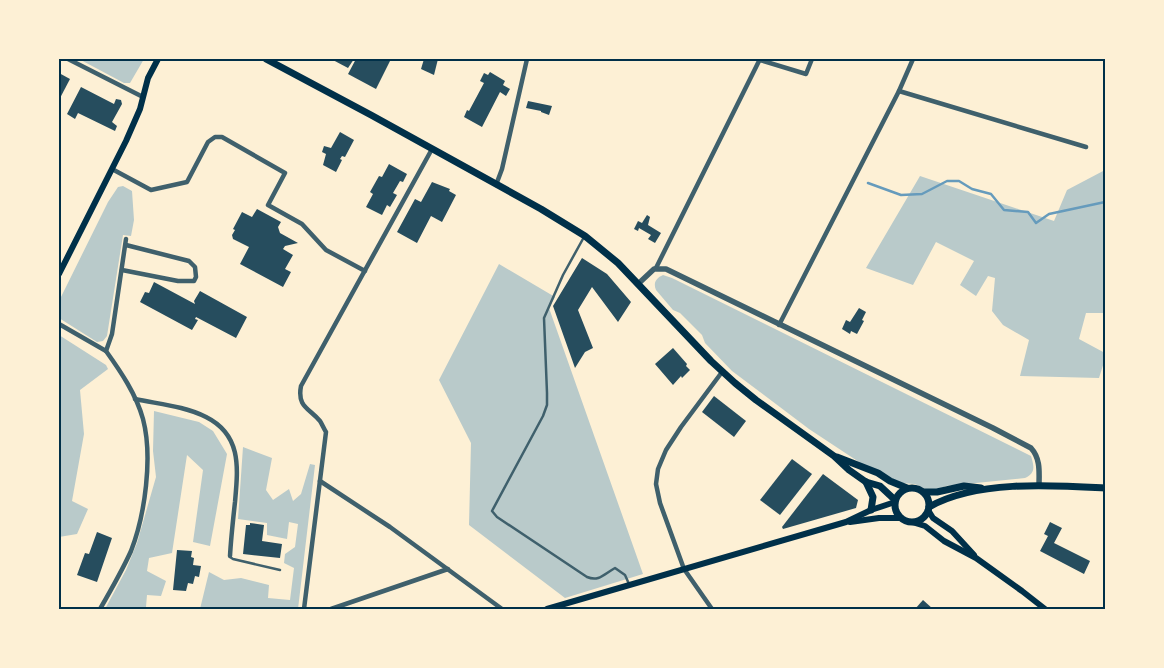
<svg xmlns="http://www.w3.org/2000/svg" width="1164" height="668" viewBox="0 0 1164 668" font-family="'DM Sans',sans-serif">
	<style>
		.green { fill: #b9caca }
		.lines { fill: none; stroke-linecap: round; stroke-linejoin: round }
		.stream { stroke: #669bbc; stroke-width: 2.5 }
		.building { fill: #264d5e }
		.service { stroke: #3f606c; stroke-width: 2.5 }
		.minor { stroke: #3f606c; stroke-width: 4.5 }
		.tertiary { stroke: #3f606c; stroke-width: 5.5 }
		.secondary { stroke: #003049; stroke-width: 6 }
		.primary { stroke: #003049; stroke-width: 7 }
		.neatline { fill: none; stroke: #003049; stroke-width: 2 }
	</style>
	<rect width="100%" height="100%" fill="#fdf0d5"/>
	<g class="green">
		<polygon points="79,59 144,59 130,83 124,83"/>
		<polygon points="1105,170 1105,313 1086,313 1079,339 1105,353 1105,359 1099,378 1020,376 1029,340 1003,325 992,311 995,278 988,276 976,296 960,285 974,261 936,242 913,285 866,268 920,176 1054,221 1067,190"/>
		<polygon points="123,186 132,191 134,220 131,236 123,235 107,336 103,341 97,342 59,318 61,297 108,202 118,187"/>
		<polygon points="499,264 555,297 549,308 643,574 565,598 469,525 471,443 439,380"/>
		<path d="M663,275L672,278L1031,456C1034,466 1036,473 1025,478L946,486L936,490L925,489L915,484L901,483L862,464L809,429L732,371L705,343L702,335L680,313L673,310L656,290C653,283 656,278 663,275Z"/>
		<polygon points="59,335 106,365 108,369 80,390 84,434 72,501 88,509 77,534 59,537"/>
		<polygon points="154,411 199,422 213,431 227,454 210,546 193,542 203,470 187,455 172,553 149,558 147,571 166,581 161,596 147,595 146,607 151,609 105,609 126,570 137,543 156,477 153,451"/>
		<polygon points="243,447 272,458 266,490 273,500 289,489 293,501 301,494 310,464 315,465 298,609 200,609 209,572 224,580 241,578 269,585 268,598 290,600 294,568 284,563 285,554 295,547 298,524 289,522 287,539 267,535 267,523 238,519"/>
	</g>
	<g class="lines">
		<polyline class="stream" points="868,183 901,195 922,194 947,181 959,181 972,189 991,194 1004,210 1028,212 1036,223 1049,214 1105,202"/>
	</g>
	<g class="building">
		<polygon points="331,59 354,59 348,68"/>
		<polygon points="356,59 391,59 376,89 348,74"/>
		<polygon points="424,59 438,59 434,75 421,69"/>
		<polygon points="490,72 505,81 503,85 510,89 506,96 500,92 482,127 464,117 467,110 469,111 484,83 480,81 484,73 488,75"/>
		<polygon points="59,73 70,79 59,100"/>
		<polygon points="81,87 114,104 116,99 121,100 122,104 112,122 117,126 115,131 78,113 75,119 67,114"/>
		<polygon points="528,101 552,106 549,115 541,112 541,111 526,108"/>
		<polygon points="340,132 354,140 345,157 342,156 340,159 342,160 336,172 323,165 326,154 322,152 324,146 331,148"/>
		<polygon points="389,164 407,174 403,182 400,181 393,193 397,195 390,207 387,205 382,215 366,207 373,194 370,192 379,176 382,177"/>
		<polygon points="432,182 450,189 449,191 456,195 442,222 431,216 417,243 397,232 415,199 421,202"/>
		<polygon points="257,209 281,222 278,227 280,233 298,243 285,246 283,249 293,255 285,269 291,272 283,287 240,264 249,247 233,239 232,235 235,230 233,229 242,212 252,217"/>
		<polygon points="647,215 650,217 648,225 661,233 655,243 648,239 651,235 639,228 638,231 634,229 638,221 642,223"/>
		<polygon points="582,258 607,274 631,302 618,322 592,287 578,310 593,348 585,352 575,368 553,306"/>
		<polygon points="154,282 195,304 194,301 200,291 247,317 236,338 196,317 195,319 198,320 192,330 140,302 145,292 149,293"/>
		<polygon points="859,308 866,312 862,320 864,321 857,334 851,331 850,334 842,329 846,320 850,322"/>
		<polygon points="673,348 687,364 686,366 690,370 682,378 681,376 673,385 655,364"/>
		<polygon points="714,396 746,421 734,437 702,412"/>
		<polygon points="792,459 812,474 780,515 760,500"/>
		<polygon points="823,474 858,500 856,508 783,529 782,527"/>
		<polygon points="1050,522 1062,528 1054,543 1090,561 1084,574 1040,551 1048,536 1044,534"/>
		<polygon points="250,523 264,525 262,541 282,544 280,558 243,554 246,525 250,525"/>
		<polygon points="97,532 112,538 97,582 77,575 85,553 89,554"/>
		<polygon points="177,550 192,551 191,557 194,558 193,565 201,566 199,577 195,576 193,584 188,583 186,591 173,590"/>
		<polygon points="923,600 933,609 915,609"/>
	</g>
	<g class="lines">
		<g class="service">
			<path d="M584,237L563,275L544,318L547,393V405L543,416L492,511L497,517L587,577C599,582 604,574 615,568L625,575L629,584"/>
			<polyline points="230,557 233,559 280,570"/>
		</g>
		<g class="minor">
			<polyline points="68,59 143,97"/>
			<polyline points="760,60 806,74 812,59"/>
			<polyline points="899,91 1086,147"/>
			<polyline points="112,169 151,190 187,182 208,142 215,137 222,137 285,173 268,205 302,224 326,250 365,271"/>
			<polyline points="496,185 502,169 527,59"/>
			<polyline points="656,268 760,59"/>
			<polyline points="122,270 178,281 194,281 196,277 195,267 189,261 126,245"/>
			<polyline points="59,324 106,351"/>
			<polyline points="779,325 899,91 913,59"/>
			<path d="M135,399C158,404 185,406 206,417C242,435 238,468 235,502C233,520 231,538 230,556"/>
			<polyline points="320,481 390,527 502,609"/>
			<path d="M100,609C111,590 122,571 131,551C145,515 153,457 143,419C136,394 121,372 106,351L112,334L126,239"/>
			<path d="M304,609L326,432C324,429 322,424 320,421C309,408 297,407 301,386L432,149"/>
			<polyline points="331,609 448,569"/>
			<polyline points="712,609 684,569 660,503 656,484 658,469 666,450 681,427 722,372"/>
		</g>
		<path class="tertiary" d="M638,284L654,269H666L993,428L1031,448C1041,459 1039,473 1039,486"/>
		<g class="secondary">
			<polyline points="59,274 126,141 140,109 148,78 158,59"/>
			<polyline points="928,510 933,518 952,531 974,555"/>
			<polyline points="850,522 879,518 901,518"/>
			<polyline points="912,522 925,526 944,541 976,558 1022,591 1045,609"/>
			<polyline points="547,609 846,522 871,510 895,502"/>
		</g>
		<g class="primary">
			<polyline points="266,59 371,115 541,209 585,236 618,263 711,361 735,383 756,400 834,456 849,470 866,482 880,486 895,500"/>
			<polyline points="837,457 878,473 890,481 907,488"/>
			<polyline points="866,482 873,497 871,510"/>
			<circle cx="912" cy="505" r="17"/>
			<polyline points="924,492 937,492 964,486 981,488"/>
			<path d="M929,507C976,480 1052,485 1105,488"/>
		</g>
	</g>
	<rect width="1164" height="668" fill="none" stroke="#fdf0d5" stroke-width="120"/>
	<rect x="60" y="60" width="1044" height="548" class="neatline"/>
</svg>
